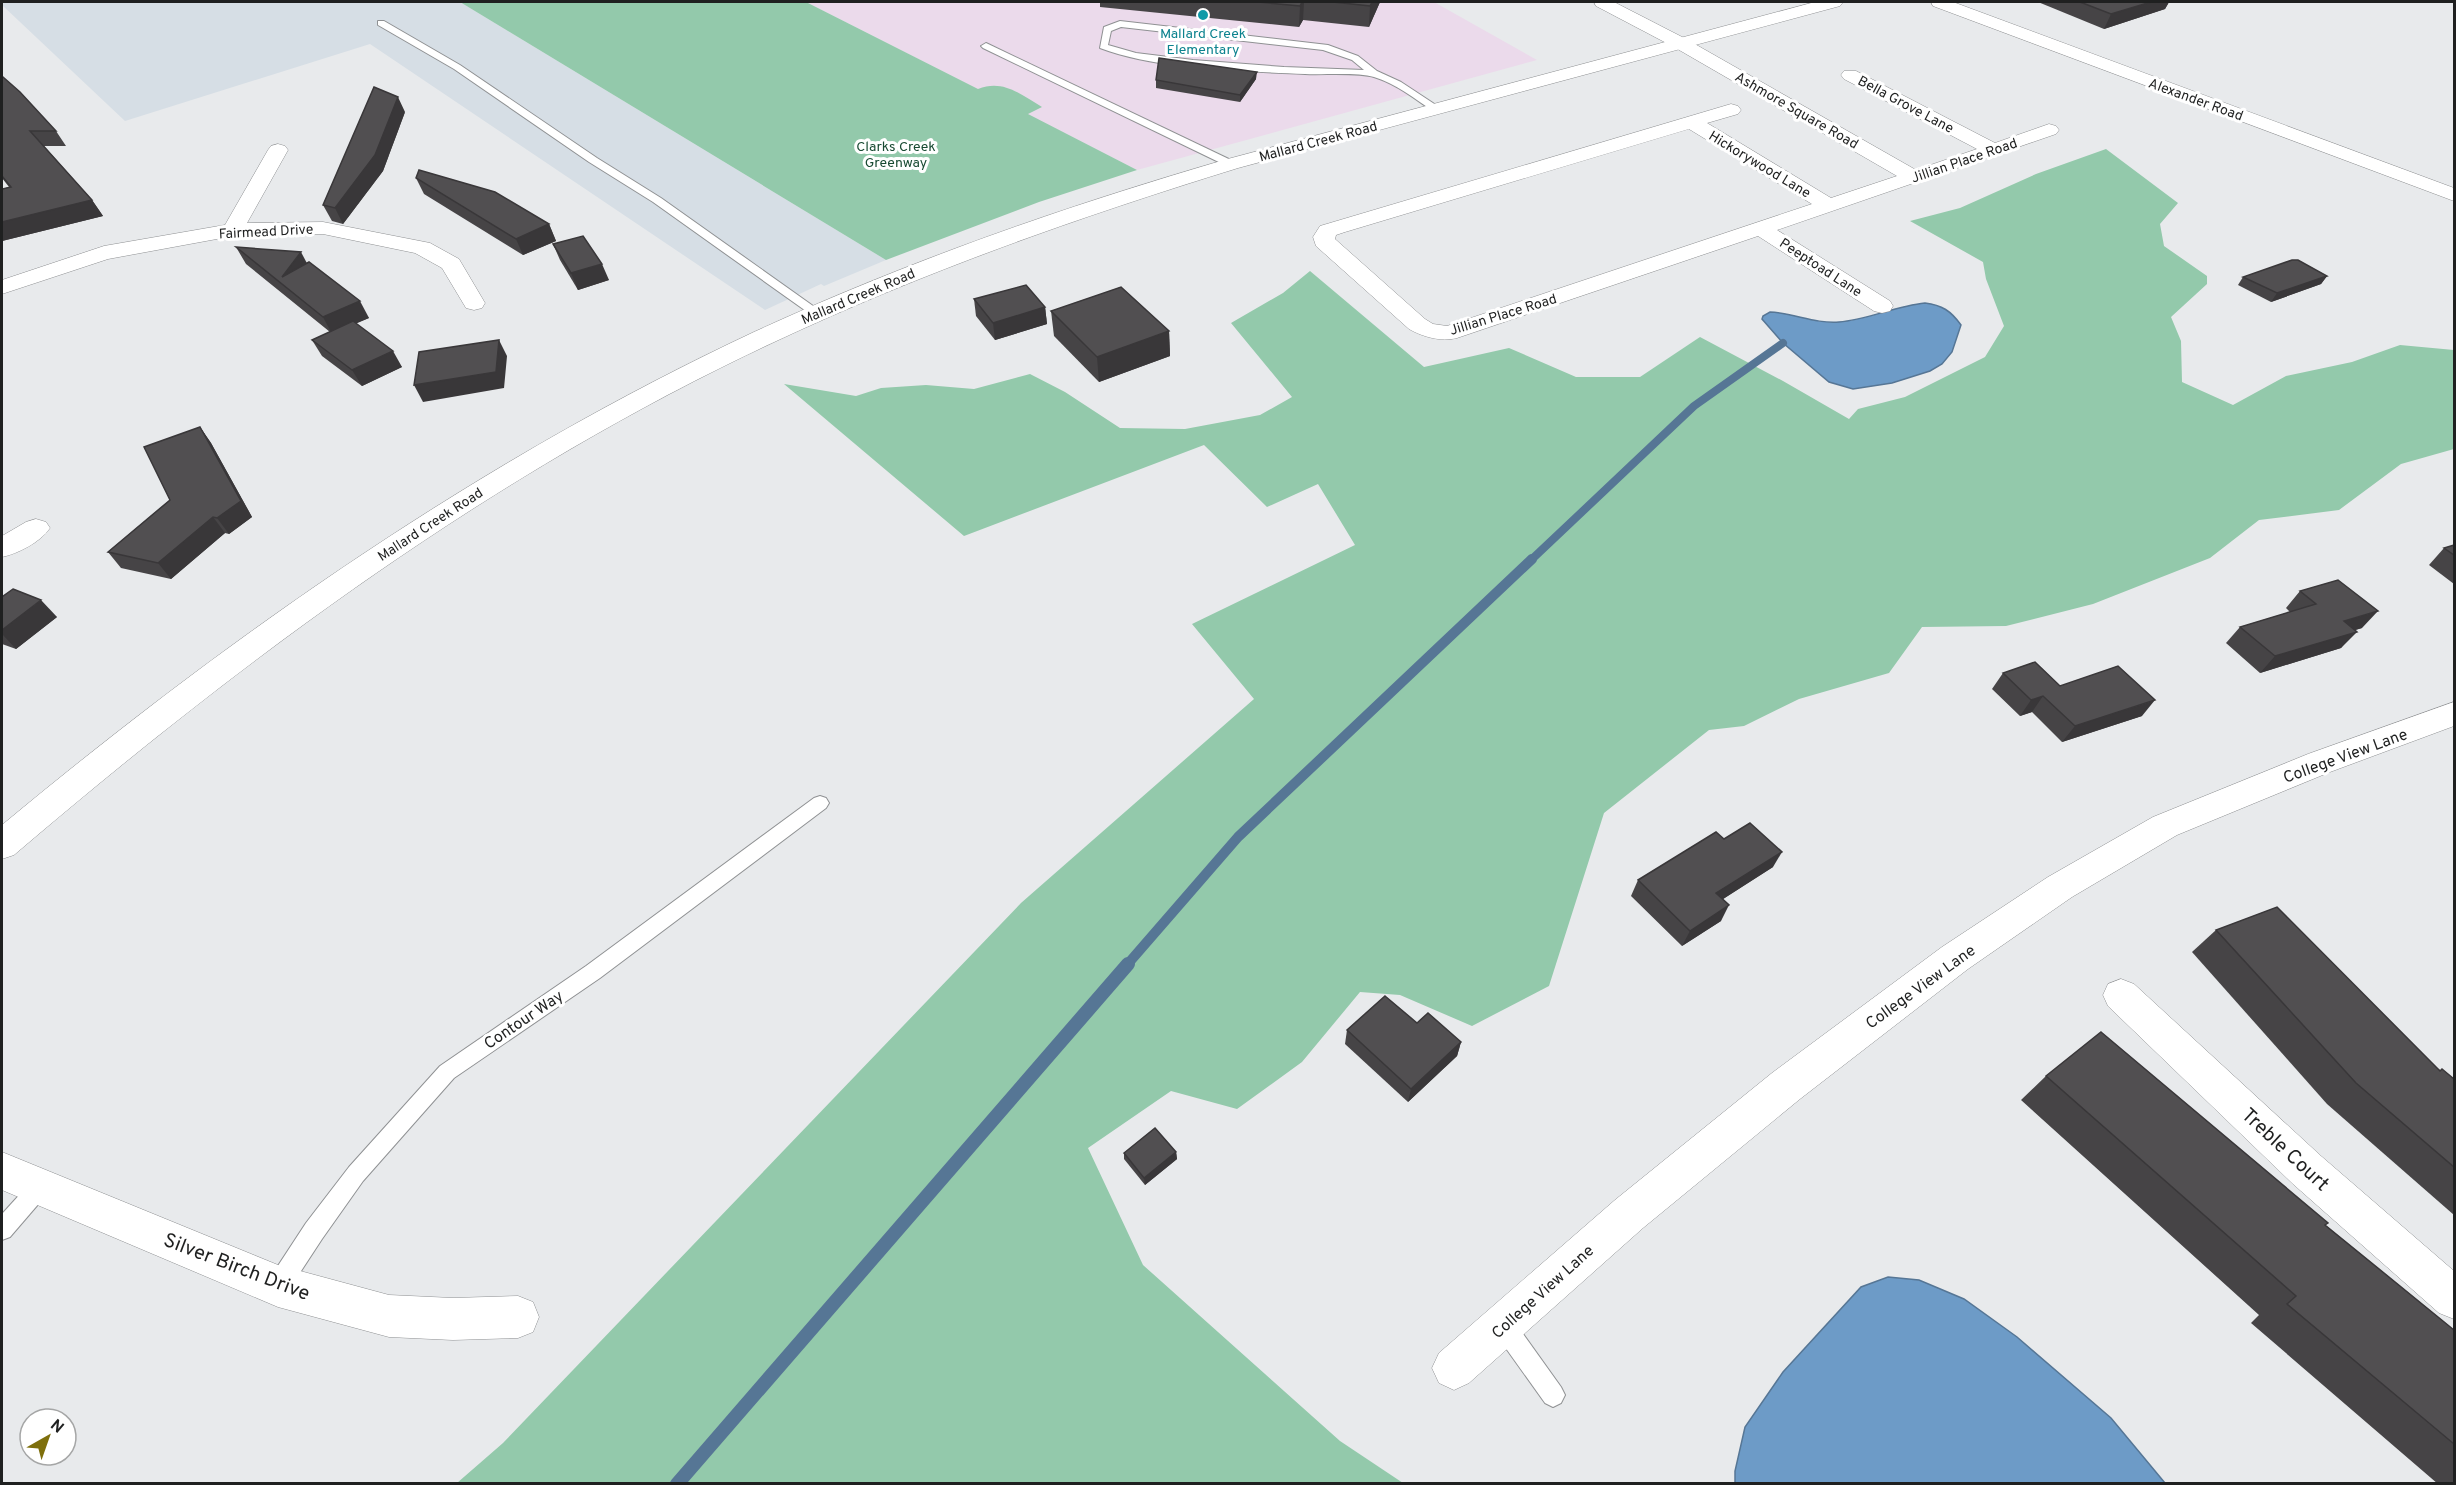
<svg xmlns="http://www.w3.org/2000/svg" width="2456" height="1485" viewBox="0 0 2456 1485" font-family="Overpass,sans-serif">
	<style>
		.built { fill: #d6dee5 }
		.education { fill: #ebdaeb }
		.green { fill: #93c9ab }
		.water { fill: #6d9bc7; stroke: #567695; stroke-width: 1.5 }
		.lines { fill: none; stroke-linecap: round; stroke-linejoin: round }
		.stream-far2 { stroke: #567695; stroke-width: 8 }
		.stream-far1 { stroke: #567695; stroke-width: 10 }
		.stream { stroke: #567695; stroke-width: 14 }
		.service-casing { stroke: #8f9193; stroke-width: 2 }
		.minor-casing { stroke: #8f9193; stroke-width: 1 }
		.secondary-casing { stroke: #8f9193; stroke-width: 1 }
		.service { fill: #fff; fill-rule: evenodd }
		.minor { fill: #fff; fill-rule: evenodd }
		.secondary { fill: #fff; fill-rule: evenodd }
		.wall { fill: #464446 }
		.shaded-wall { fill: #393739 }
		.building { fill: #514f51; stroke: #393739; stroke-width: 1.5 }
		.culture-dot { fill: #0f9aa8; stroke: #fff; stroke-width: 2 }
		.labels { text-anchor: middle; stroke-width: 6; stroke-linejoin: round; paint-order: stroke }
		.far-culture-label { font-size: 14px; fill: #0d838f; stroke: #fff }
		.far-street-label { font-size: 14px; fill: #1f2020; stroke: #fff }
		.far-park-label { font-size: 14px; fill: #184a32; stroke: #fff }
		.street-label { font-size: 16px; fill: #1f2020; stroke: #fff }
		.near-street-label { font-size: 20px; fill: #1f2020; stroke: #fff }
	</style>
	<rect width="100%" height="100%" fill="#e8eaec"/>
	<polygon class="built" points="2,2 460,2 886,260 824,286 821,284 765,310 370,44 125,121 2,5"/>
	<polygon class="education" points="806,2 1434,2 1537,60 1137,170"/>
	<g class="green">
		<path d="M460,2H806L978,89C1003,79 1020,94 1042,107L1028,114L1137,170L1039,202L886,260Z"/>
		<polygon points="2106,149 2178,203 2160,224 2164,246 2207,276 2207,284 2171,317 2181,341 2182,382 2233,405 2286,376 2352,362 2400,345 2454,350 2454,449 2401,464 2339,510 2259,520 2210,558 2093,604 2006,626 1922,627 1889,673 1799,699 1744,726 1709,730 1604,813 1549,986 1472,1026 1400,995 1360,992 1302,1062 1237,1109 1171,1091 1088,1148 1143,1265 1340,1441 1403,1483 457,1483 503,1443 1021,903 1254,699 1192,624 1355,545 1318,484 1267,507 1204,445 964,536 784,384 856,396 881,388 926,385 974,389 1030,374 1065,392 1120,428 1185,429 1260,415 1292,397 1231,323 1283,293 1310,271 1424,367 1509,348 1576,377 1640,377 1700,337 1783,381 1849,419 1858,409 1905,397 1985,357 2004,326 1986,279 1983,262 1910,221 1960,208 2036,174"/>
	</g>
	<g class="water">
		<path d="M1925,303C1942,305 1951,311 1961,325L1952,352L1942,364L1930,371L1892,383L1853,389L1829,382L1783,343L1762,319L1763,316L1770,312C1794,313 1815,324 1839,322C1867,320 1895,306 1925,303Z"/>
		<polygon points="1888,1277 1919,1280 1964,1299 2017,1337 2111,1418 2165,1483 1735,1483 1735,1471 1745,1427 1783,1372 1861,1287"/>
	</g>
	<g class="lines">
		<polyline class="stream-far2" points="1530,561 1694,406 1783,343"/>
		<polyline class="stream-far1" points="1126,966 1238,837 1532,559"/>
		<polyline class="stream" points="677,1484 1128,964"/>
		<defs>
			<g id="service">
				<polygon points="378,21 384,21 460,65 597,158 661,198 823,313 821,316 813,316 653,202 589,162 454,69 378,25"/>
				<path d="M1120,21L1328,45L1358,56L1377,71L1401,82L1442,109L1433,111C1415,99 1395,83 1374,77C1358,72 1323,75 1305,74C1242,71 1158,70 1100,48L1104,27ZM1121,27L1323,50L1352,60L1364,70L1284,67L1193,60L1136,53L1108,45L1111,31Z"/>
				<polygon points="986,43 1235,162 1236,164 1227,166 983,48 981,46"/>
				<polygon points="820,796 826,798 829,803 826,808 600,978 454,1078 363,1181 322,1239 286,1294 278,1297 270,1294 267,1286 270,1278 306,1223 349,1167 440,1066 586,966 814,798"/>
				<polygon points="40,1177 47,1180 51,1187 47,1194 10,1237 2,1240 2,1214 33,1180"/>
				<polygon points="1503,1314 1511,1317 1561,1387 1565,1395 1561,1403 1553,1407 1545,1403 1495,1333 1492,1325 1495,1317"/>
			</g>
			<g id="minor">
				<path d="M1594,2H1614L1686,39L1916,170L1977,149L1844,79L1841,75L1844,71H1856L1995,143L2049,124L2056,126L2059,130L2056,134L1777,230L1890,301L1893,306L1890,311L1882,313L1874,311L1758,236L1457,338C1441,342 1423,337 1409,329L1316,246L1313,237L1320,226L1731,104L1738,106L1741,110L1738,114L1707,123L1831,198L1897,176L1674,47L1596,6ZM1689,129L1812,204L1447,326L1433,324L1425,319L1335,239L1336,235L1345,232Z"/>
				<polygon points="1931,2 1953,2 2454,188 2454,201 1933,6"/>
				<polygon points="278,144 285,146 288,150 247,223 323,222 430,243 459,259 485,303 482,308 474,310 466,308 442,268 415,253 323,234 233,236 108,259 2,294 2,280 104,246 225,225 268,150 271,146"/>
				<path d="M36,519L46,522L50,528C41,542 17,554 2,557V536L26,522Z"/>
				<polygon points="2454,702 2454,726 2330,772 2177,835 2072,897 1968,969 1800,1099 1643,1228 1469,1383 1454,1390 1439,1383 1432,1368 1439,1353 1615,1200 1772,1073 1942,947 2048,877 2153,817 2308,754"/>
				<polygon points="2121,979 2134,984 2321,1156 2454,1271 2454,1319 2439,1313 2293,1184 2108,1006 2103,995 2108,984"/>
				<polygon points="2,1152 278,1265 389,1295 453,1298 518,1296 533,1302 539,1317 533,1332 518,1338 453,1340 389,1337 278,1307 2,1190"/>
			</g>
			<path id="secondary" d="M1815,2H1843L1840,6L1238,168C1079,217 923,272 772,343C494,473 247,656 14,855L2,859V825C233,633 481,460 754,332C906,262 1063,207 1224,160Z"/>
		</defs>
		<use href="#service" class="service-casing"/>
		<use href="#minor" class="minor-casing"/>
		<use href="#secondary" class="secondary-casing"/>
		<use href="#service" class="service"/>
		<use href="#minor" class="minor"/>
		<use href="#secondary" class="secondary"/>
	</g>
	<g class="wall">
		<polygon points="1100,2 1380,2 1369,27 1303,20 1299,27 1100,7"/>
		<polygon points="2038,2 2169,2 2165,9 2104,29"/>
		<polygon points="2,78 56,131 66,146 44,146 92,200 103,216 2,241 2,189 9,187 2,178"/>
		<polygon points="1256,79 1240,102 1156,88 1156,80"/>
		<polygon points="405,112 383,171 343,224 332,221 323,205"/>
		<polygon points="416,178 549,224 556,241 523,255 424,194"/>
		<polygon points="553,244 609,280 578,290 560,260"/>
		<polygon points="236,247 307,263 369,318 356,323 402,367 362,386 322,356 312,340 330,332 246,264"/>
		<polygon points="2327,276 2321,284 2271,302 2238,285 2243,277"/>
		<polygon points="974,299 1045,307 1047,324 995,340 976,316"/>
		<polygon points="1051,311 1169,331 1170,356 1099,382 1054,336"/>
		<polygon points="200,427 211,443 252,517 229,534 225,533 171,579 121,568 108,552 170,500"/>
		<polygon points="2454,545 2454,584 2429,565 2444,548"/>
		<polygon points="2300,591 2362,628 2355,630 2341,648 2260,673 2226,643 2240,627 2290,612 2286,608"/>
		<polygon points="2,597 57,617 16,649 2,644"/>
		<polygon points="2003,673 2060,686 2142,716 2062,742 2032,712 2020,716 1992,689"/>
		<polygon points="1724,839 1773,867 1723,899 1721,921 1682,946 1631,896 1638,880"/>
		<polygon points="2216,930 2440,1070 2454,1079 2454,1215 2327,1104 2192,952"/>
		<polygon points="1417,1023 1461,1042 1457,1056 1408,1102 1345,1044 1347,1030"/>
		<polygon points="2046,1076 2325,1225 2454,1330 2454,1484 2438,1484 2251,1323 2259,1315 2021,1100"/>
		<polygon points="1176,1152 1177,1159 1145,1185 1124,1159 1124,1153"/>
	</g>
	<g class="shaded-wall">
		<polygon points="1302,2 1304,2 1303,20 1299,27 1300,6"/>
		<polygon points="1372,2 1380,2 1369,27 1370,6"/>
		<polygon points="2151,2 2169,2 2165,9 2104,29 2111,14"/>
		<polygon points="1257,72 1256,79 1240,102 1240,95"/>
		<polygon points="398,97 405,112 383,171 343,224 335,208"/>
		<polygon points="92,200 103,216 2,241 2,247 2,222"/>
		<polygon points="549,224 556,241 523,255 516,239"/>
		<polygon points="301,252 310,269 282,277"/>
		<polygon points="602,264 609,280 578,290 571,273"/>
		<polygon points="2327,276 2321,284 2271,302 2277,293"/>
		<polygon points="360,301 369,318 332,334 323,317"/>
		<polygon points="1045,307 1047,324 995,340 993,323"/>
		<polygon points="1169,331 1170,356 1099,382 1097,357"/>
		<polygon points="499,340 507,356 504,388 423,402 414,385"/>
		<polygon points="393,351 402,367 362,386 352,370"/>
		<polygon points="200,427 211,443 252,517 229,534 217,518"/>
		<polygon points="213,517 225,533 171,579 158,563"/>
		<polygon points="41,600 57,617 16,649 2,634 2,630"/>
		<polygon points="2378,611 2362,628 2329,638 2344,621"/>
		<polygon points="2357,632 2341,648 2260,673 2275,656"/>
		<polygon points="2043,696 2032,712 2020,716 2031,700"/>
		<polygon points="2155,700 2142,716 2062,742 2075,726"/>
		<polygon points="1782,852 1773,867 1709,908 1716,893"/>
		<polygon points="1729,905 1721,921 1682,946 1690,931"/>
		<polygon points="1461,1042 1457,1056 1408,1102 1411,1089"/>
		<polygon points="1176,1152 1177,1159 1145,1185 1144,1178"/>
	</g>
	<g class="building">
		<polygon points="1258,2 1302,2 1300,6"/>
		<polygon points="1333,2 1372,2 1370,6"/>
		<polygon points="2080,2 2151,2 2111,14"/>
		<polygon points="1159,58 1257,72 1240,95 1156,80"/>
		<polygon points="3,77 20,92 56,131 30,131 92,200 2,222 2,189 11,187 2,176 2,78"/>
		<polygon points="374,87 398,97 375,155 335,208 323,205"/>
		<polygon points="419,170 495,192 549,224 516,239 416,178"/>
		<polygon points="583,236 602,264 571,273 553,244"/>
		<polygon points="236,247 301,252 282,277 309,262 360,301 323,317"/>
		<polygon points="2292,260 2298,260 2327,276 2277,293 2243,277"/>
		<polygon points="1026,285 1045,307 993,323 974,299"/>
		<polygon points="1121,287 1169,331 1097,357 1051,311"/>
		<polygon points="353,321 393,351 352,370 312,340"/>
		<polygon points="499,340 496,372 414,385 419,352"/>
		<polygon points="200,427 241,501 217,518 213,517 158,563 108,552 170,500 144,447"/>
		<polygon points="2454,545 2454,555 2444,548"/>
		<polygon points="2338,580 2378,611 2344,621 2357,632 2275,656 2240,627 2316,604 2300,591"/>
		<polygon points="13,589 41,600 2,630 2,597"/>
		<polygon points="2035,662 2060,686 2118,666 2155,700 2075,726 2043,696 2031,700 2003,673"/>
		<polygon points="1750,823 1782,852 1716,893 1729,905 1690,931 1638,880 1716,832 1724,839"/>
		<polygon points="2277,907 2440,1071 2442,1069 2454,1079 2454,1167 2356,1083 2216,930"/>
		<polygon points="1385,996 1417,1023 1428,1013 1461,1042 1411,1089 1347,1030"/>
		<polygon points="2101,1032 2328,1223 2325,1225 2454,1330 2454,1444 2287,1304 2296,1296 2046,1076"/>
		<polygon points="1155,1128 1176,1152 1144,1178 1124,1153"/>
	</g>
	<circle class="culture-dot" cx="1203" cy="15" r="6"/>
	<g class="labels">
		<g class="far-culture-label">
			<text x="1203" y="38">Mallard Creek<tspan x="1203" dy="16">Elementary</tspan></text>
		</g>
		<g class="far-street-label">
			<text transform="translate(2196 99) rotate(20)" y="5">Alexander Road</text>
			<text transform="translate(1906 104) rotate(28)" y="5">Bella Grove Lane</text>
			<text transform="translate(1797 110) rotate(30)" y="5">Ashmore Square Road</text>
			<text transform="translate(1318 141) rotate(-15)" y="5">Mallard Creek Road</text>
			<text transform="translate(1964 160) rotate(-19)" y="5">Jillian Place Road</text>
			<text transform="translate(1760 164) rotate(31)" y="5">Hickorywood Lane</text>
			<text transform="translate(266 231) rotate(-3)" y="5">Fairmead Drive</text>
			<text transform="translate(1821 267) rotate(33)" y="5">Peeptoad Lane</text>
			<text transform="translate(858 296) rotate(-23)" y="5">Mallard Creek Road</text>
			<text transform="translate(1503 314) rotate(-17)" y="5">Jillian Place Road</text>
			<text transform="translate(430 524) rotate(-33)" y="5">Mallard Creek Road</text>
		</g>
		<g class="far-park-label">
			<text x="896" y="151">Clarks Creek<tspan x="896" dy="16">Greenway</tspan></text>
		</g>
		<g class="street-label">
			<text transform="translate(2345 755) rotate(-20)" y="6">College View Lane</text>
			<text transform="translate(1920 986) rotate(-36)" y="6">College View Lane</text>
			<text transform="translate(523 1019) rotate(-34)" y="6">Contour Way</text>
			<text transform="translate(1542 1291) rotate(-42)" y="6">College View Lane</text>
		</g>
		<g class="near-street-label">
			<text transform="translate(2286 1149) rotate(43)" y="7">Treble Court</text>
			<text transform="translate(237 1266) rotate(21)" y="7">Silver Birch Drive</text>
		</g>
	</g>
	<rect width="2456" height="1485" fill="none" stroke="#1f2020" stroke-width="6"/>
	<g transform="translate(48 1437) rotate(40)"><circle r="28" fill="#ffffff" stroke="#a5a6a6" stroke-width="1.5"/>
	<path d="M0-4.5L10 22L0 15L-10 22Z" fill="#7e6f0c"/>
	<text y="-9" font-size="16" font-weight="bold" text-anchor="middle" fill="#1f2020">N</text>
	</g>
</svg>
